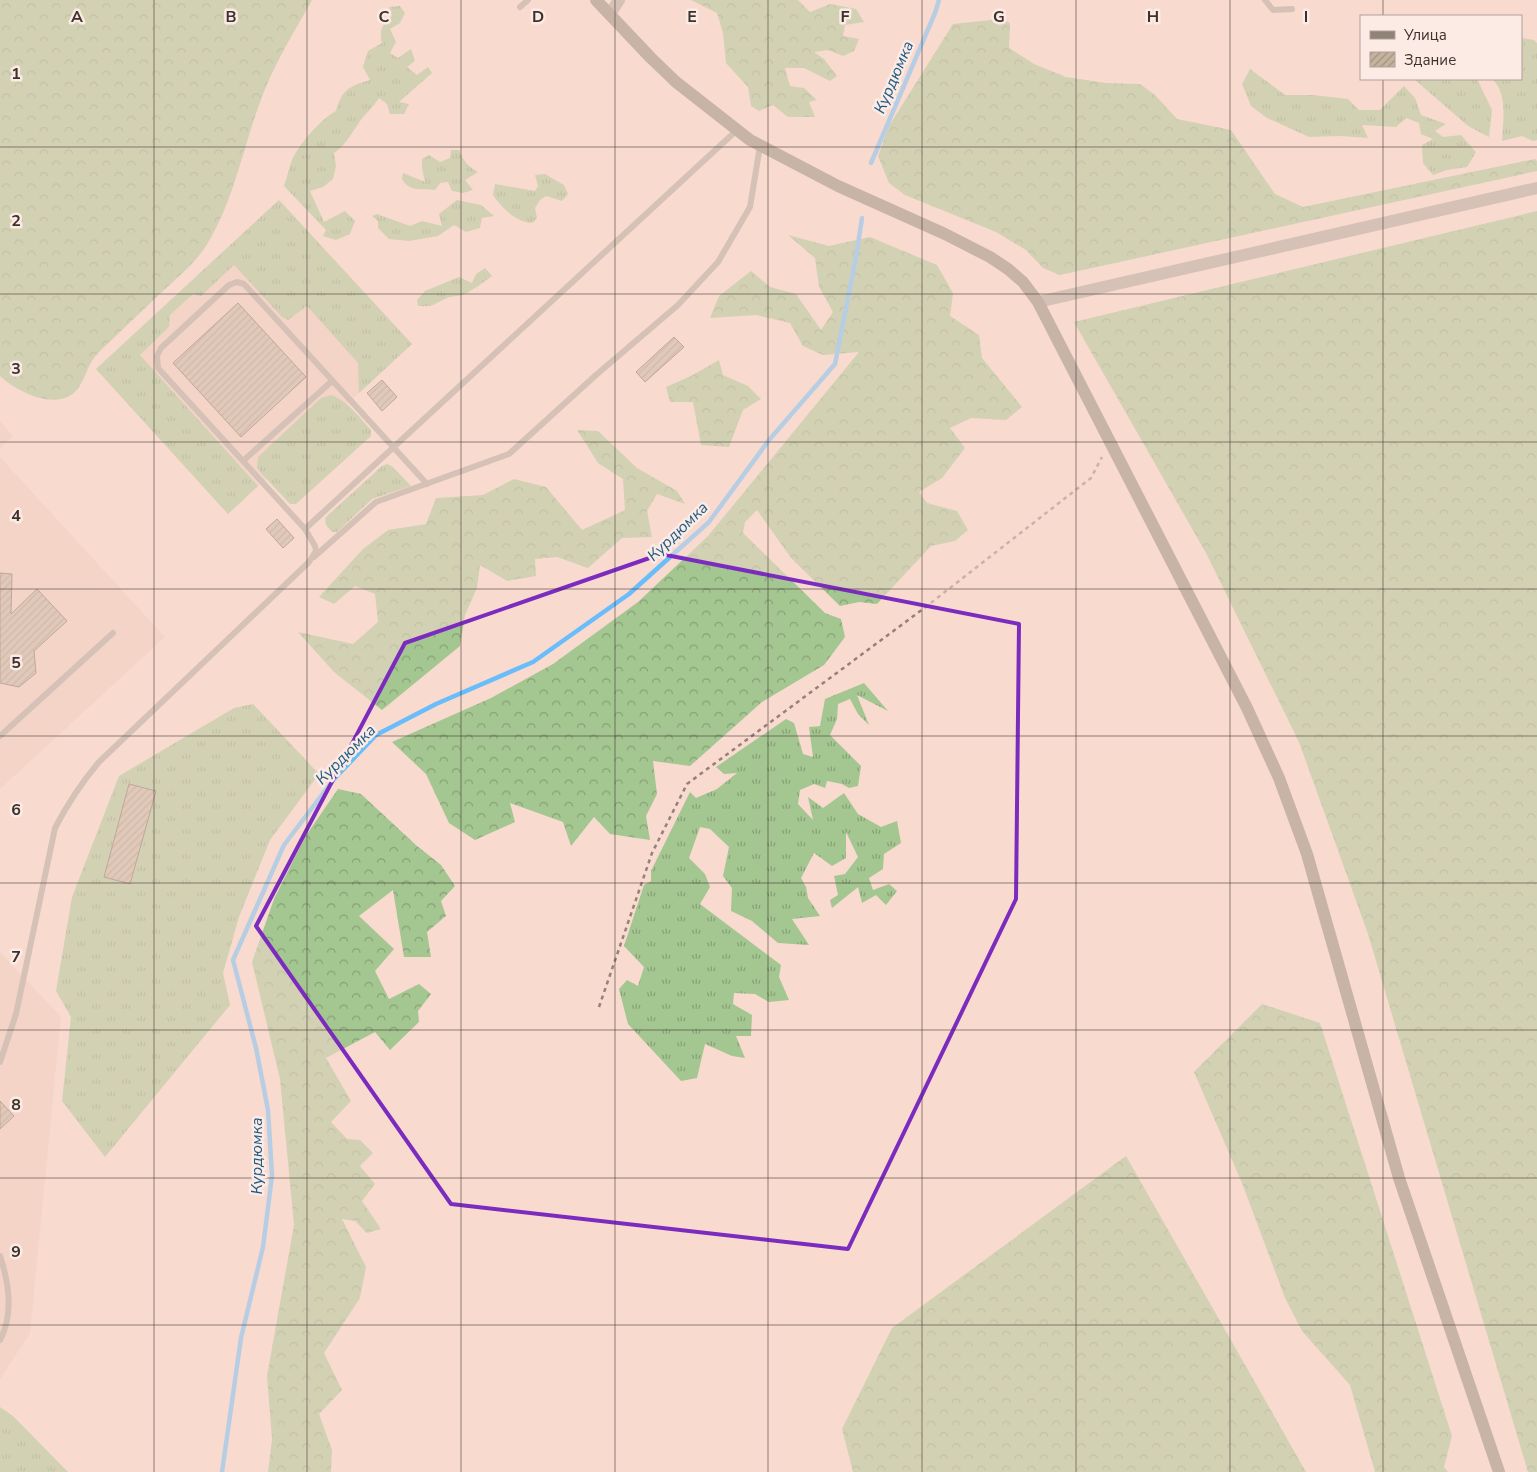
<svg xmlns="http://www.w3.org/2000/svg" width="1537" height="1472" viewBox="0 0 1537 1472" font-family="'Nunito Sans',sans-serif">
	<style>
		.built { fill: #f1ccbf }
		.grass { fill: url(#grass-tufts) }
		.forest { fill: url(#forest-crowns) }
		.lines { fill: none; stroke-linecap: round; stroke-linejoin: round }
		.stream { stroke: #69bdfa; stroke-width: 4.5 }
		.building { fill: url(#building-hatch); stroke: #7a6a56 }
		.path { stroke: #96817a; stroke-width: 2.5; stroke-dasharray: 4 4; stroke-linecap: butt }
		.service { stroke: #aaa298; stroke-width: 6 }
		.minor { stroke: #aaa298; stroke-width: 12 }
		.secondary { stroke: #8f8375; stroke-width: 12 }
		.marked { fill: none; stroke: #7b2cbf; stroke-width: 4; stroke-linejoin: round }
		.grid { fill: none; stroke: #3d312d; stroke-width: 1; stroke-opacity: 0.55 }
		.labels { text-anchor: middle; stroke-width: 5; stroke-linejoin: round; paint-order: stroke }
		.water-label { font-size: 16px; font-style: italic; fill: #1f5c84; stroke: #fceae4 }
		.grid-label { font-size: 16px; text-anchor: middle; font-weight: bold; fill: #3d312d; stroke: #fceae4; stroke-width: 5; stroke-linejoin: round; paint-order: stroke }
	</style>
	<defs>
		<pattern id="grass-tufts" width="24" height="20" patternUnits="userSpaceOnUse" patternTransform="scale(1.25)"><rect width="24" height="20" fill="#a4c691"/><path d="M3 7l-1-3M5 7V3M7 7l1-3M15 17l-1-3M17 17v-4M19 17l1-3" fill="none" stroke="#87a177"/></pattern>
		<pattern id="forest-crowns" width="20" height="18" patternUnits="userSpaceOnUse" patternTransform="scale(1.25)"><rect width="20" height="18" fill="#a4c691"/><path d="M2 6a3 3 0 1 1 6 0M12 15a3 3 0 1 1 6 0" fill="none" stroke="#87a177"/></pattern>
		<pattern id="building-hatch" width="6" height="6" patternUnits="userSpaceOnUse" patternTransform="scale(1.25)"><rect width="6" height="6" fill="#c4b39d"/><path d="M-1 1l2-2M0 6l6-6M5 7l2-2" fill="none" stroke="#a09280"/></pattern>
	</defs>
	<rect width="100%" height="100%" fill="#f8dacf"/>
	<g class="built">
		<polygon points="279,200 412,344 228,514 96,369"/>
		<polygon points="0,421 13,436 0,448"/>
		<polygon points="0,457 165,637 0,789"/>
		<polygon points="0,952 61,1017 30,1333 0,1379"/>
	</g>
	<g class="grass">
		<path d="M400,6L405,13L400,23L390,29L396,42L390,53L398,58L411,49L415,61L407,67L417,75L428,67L432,73L399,102L409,104L404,114H390L387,104L379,98C374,105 370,110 364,116C353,129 348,144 334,153L336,166L333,179L323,187L310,191L324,222L345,211L355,221L350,234L336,240L323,236L326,230L284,186C287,177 289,168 292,160C298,145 322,118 336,111C342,89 350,86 370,80L363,67L368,51L382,43C379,30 382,24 392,16L389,7Z"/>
		<path d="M1521,38L1534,40L1537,43V140L1533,141L1522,136L1502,141C1503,121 1508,93 1492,79H1521Z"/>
		<polygon points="1250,69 1285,95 1313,95 1348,99 1359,110 1380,110 1404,86 1415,98 1421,115 1446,124 1435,131 1443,137 1461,135 1476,152 1467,167 1447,170 1433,175 1423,163 1422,145 1433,139 1421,134 1419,123 1406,118 1396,127 1362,125 1368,138 1340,136 1309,137 1267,118 1251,106 1242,84"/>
		<polygon points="1414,79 1477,79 1492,110 1489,137 1468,126"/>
		<path d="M451,150H459C463,160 468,167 478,172L465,180L473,190L463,193L452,191L448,182L440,183L435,190C421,188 410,193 402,179L403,173L425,182L422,168V159L429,155L440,162L450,158Z"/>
		<path d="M545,174L564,185L568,194L562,201L546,196L540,200L535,208L537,218L532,223C516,222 502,208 493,195L495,184L535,191L538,186L535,175Z"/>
		<polygon points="279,200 412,344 359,393 358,363 307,306 288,320 282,317 234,265 201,296 193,294 170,315 169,327 140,355 258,486 228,514 96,369"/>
		<polygon points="457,200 481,205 494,216 482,218 480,228 466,232 454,225 438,236 409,241 389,239 378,228 378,221 372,216 377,214 410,226 422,221 442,226 439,214"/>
		<path d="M485,268L492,276C483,283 474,289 465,294C459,297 451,295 445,299C431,305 435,307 418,306L417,300L425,291L459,277L472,283L476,274Z"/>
		<path d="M331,395C347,400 360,418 371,430V436L296,504H290L260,472L257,467L258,457L321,398Z"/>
		<path d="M387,464L393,467L411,486L372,499L337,532H333C327,527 324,524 326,517L382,466Z"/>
		<polygon points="864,683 888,711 857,695 869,725 858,714 850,699 838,704 837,719 830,735 861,766 858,786 849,788 842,784 827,781 825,788 814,784 800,790 798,804 813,820 808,797 823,808 844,793 858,814 881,827 897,821 901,843 884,854 883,869 869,878 873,890 889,884 897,891 886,905 876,895 862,903 858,887 832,908 830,900 838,895 834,876 845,874 858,857 846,832 846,858 832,866 814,853 801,878 806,887 808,898 820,916 792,919 809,945 778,943 752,921 731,911 732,888 723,876 729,847 710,829 700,827 689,858 705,874 710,887 700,904 781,965 779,977 789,1000 769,1002 755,994 734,993 733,1004 752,1015 751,1036 736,1036 745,1058 732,1056 705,1044 697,1078 681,1081 628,1024 619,989 627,980 638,986 644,967 624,946 644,885 651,881 651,871 690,792 696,798 717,789 737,773 724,774 716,767 786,719 794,723 803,754 813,757 809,727 820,726 825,699"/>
		<polygon points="253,704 319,774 270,840 239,917 223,973 230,1005 105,1157 62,1101 71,1017 56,991 72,897 119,776 234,708"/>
		<polygon points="0,1407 13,1416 68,1472 0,1472"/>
	</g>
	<g class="forest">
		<path d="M0,0H312C293,34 272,67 259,105C242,152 233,203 206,246C195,263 178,277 164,290C142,311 120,332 98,353C87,364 85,382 75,392C54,411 16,391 0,376Z"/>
		<polygon points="691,0 798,0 810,12 830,4 856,9 864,22 845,25 843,36 859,39 854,51 843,56 828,50 814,52 824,59 837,76 830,81 804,68 785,68 790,86 804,88 817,100 809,102 815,117 788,117 773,105 759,111 751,106 748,87 726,63 723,33 717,13"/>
		<polygon points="1001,19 1010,23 1009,48 1034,64 1066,77 1106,83 1140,84 1155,95 1177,119 1231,130 1275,194 1303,207 1535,159 1537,161 1537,171 1060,275 1043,268 1026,250 996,232 905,195 889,183 878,156 889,126 953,24"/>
		<polygon points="1537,211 1537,1472 1528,1472 1368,934 1299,742 1206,553 1074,322"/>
		<polygon points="788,235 829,246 870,237 937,265 953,293 950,316 979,335 982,358 1022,407 1006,420 971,418 950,428 965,448 942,478 919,492 927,503 957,511 968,530 955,541 931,546 877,604 859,602 840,606 791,558 757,510 745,522 743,533 825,613 841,619 845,637 824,665 762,702 690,766 653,761 657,794 646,816 650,840 610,834 594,817 571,846 563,822 510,803 515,822 475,840 449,823 426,774 392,742 491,698 553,664 638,602 708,536 859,352 823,355 803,346 790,323 756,315 710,318 719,296 751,271 770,287 796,294 821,330 833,312 819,287 815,258"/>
		<polygon points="719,360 723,375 748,386 761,399 743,410 729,447 701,445 693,402 670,402 666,387 691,376"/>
		<polygon points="577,430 598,431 637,468 677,491 685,504 657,494 647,511 652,537 622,538 588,568 557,557 535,559 536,576 507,581 480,565 477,588 465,615 460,646 382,710 334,672 298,632 353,644 378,622 375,594 355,586 334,604 319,597 363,549 388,530 426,524 436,498 483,495 514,479 546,487 582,530 625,510 623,479 598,463"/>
		<polygon points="338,789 361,794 417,846 441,865 455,886 441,901 446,916 427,932 431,957 404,957 393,890 359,916 394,949 375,971 389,999 419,984 431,994 418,1011 419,1022 390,1050 375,1032 326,1058 351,1101 331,1122 347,1139 360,1140 373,1153 360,1166 375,1184 362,1201 381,1229 367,1233 355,1221 342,1219 366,1267 360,1298 324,1353 342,1390 319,1414 332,1450 331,1472 268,1472 272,1439 267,1376 294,1225 280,1079 252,962 274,899 305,837"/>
		<polygon points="1262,1004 1320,1023 1452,1436 1444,1467 1448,1472 1375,1472 1350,1385 1302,1331 1285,1298 1242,1183 1194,1072"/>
		<polygon points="1126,1156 1306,1472 853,1472 842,1429 892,1328"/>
	</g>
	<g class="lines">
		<g class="stream">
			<polyline points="871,163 935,13 939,0"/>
			<polyline points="222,1472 241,1338 263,1247 272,1176 268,1110 256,1048 233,960 284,845 334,779 376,735 436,704 533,662 629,594 709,522 769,440 835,364 856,257 862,218"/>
		</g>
	</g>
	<g class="building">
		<polygon points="238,303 306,377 241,437 173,363"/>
		<polygon points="674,337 684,347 645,382 636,372"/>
		<polygon points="382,380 397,397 382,411 367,393"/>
		<polygon points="277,519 294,538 283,548 266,529"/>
		<polygon points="0,573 12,574 11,614 37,589 67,621 34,651 36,673 19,687 0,683"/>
		<polygon points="129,784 156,791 130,884 104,877"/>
		<polygon points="0,1101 14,1116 0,1129"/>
	</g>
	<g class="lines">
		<polyline class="path" points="599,1007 652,853 687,784 923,609 1091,478 1102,457"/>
		<g class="service">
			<polyline points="1265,0 1273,10 1292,9"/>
			<polyline points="520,7 528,0"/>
			<polyline points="243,461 332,381"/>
			<polyline points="305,529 737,130"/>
			<polyline points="314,557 376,502 509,454 596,375 678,305 718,262 750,207 760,146"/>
			<polyline points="0,736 113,633"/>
			<path d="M0,1062L16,1014L55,828C67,805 82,782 99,762L309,562L316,551L315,546L305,529L158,368L157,356L161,348L229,285L237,282L244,284L427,484"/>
			<path d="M0,1256C9,1283 14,1314 0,1340"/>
		</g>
		<g class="minor">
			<polyline points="610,14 619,0"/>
			<polyline points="1038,302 1537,188"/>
		</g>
		<polyline class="secondary" points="596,0 651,58 676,82 750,140 838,186 945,234 990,257 1008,269 1023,282 1038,302 1247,708 1279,778 1307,854 1399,1178 1499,1472"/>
	</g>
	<path d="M0 0H1537V1472H0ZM661,554L1019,624L1016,899L848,1249L451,1204L256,926L405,643Z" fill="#f8dacf" fill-opacity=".55" fill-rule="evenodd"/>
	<path class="marked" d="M661,554L1019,624L1016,899L848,1249L451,1204L256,926L405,643Z"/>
	<path class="grid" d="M154,0V1472M307,0V1472M461,0V1472M615,0V1472M768,0V1472M922,0V1472M1076,0V1472M1230,0V1472M1383,0V16M1383,79V1472M0,147H1537M0,294H1537M0,442H1537M0,589H1537M0,736H1537M0,883H1537M0,1030H1537M0,1178H1537M0,1325H1537"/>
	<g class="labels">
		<g class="water-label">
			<text transform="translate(893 77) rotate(-67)" y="6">Курдюмка</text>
			<text transform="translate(677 531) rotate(-44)" y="6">Курдюмка</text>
			<text transform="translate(345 754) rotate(-45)" y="6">Курдюмка</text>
			<text transform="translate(256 1156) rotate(-90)" y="6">Курдюмка</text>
		</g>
	</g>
	<g class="grid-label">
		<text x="77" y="22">A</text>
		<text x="231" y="22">B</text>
		<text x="384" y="22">C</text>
		<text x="538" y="22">D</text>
		<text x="692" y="22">E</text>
		<text x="845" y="22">F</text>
		<text x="999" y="22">G</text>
		<text x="1153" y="22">H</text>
		<text x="1306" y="22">I</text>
		<text x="16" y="79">1</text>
		<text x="16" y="226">2</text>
		<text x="16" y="374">3</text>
		<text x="16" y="521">4</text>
		<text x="16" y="668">5</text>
		<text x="16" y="815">6</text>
		<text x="16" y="962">7</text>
		<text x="16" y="1110">8</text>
		<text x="16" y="1257">9</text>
	</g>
	<rect x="1360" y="15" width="162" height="65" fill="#fceae4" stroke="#b0a09b"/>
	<rect x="1370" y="31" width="25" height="8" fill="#8f8375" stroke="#b0a09b"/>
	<text x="1404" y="40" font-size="15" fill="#3d312d">Улица</text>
	<rect x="1370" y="52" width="25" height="15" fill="url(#building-hatch)" stroke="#b0a09b"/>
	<text x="1404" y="65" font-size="15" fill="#3d312d">Здание</text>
</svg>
